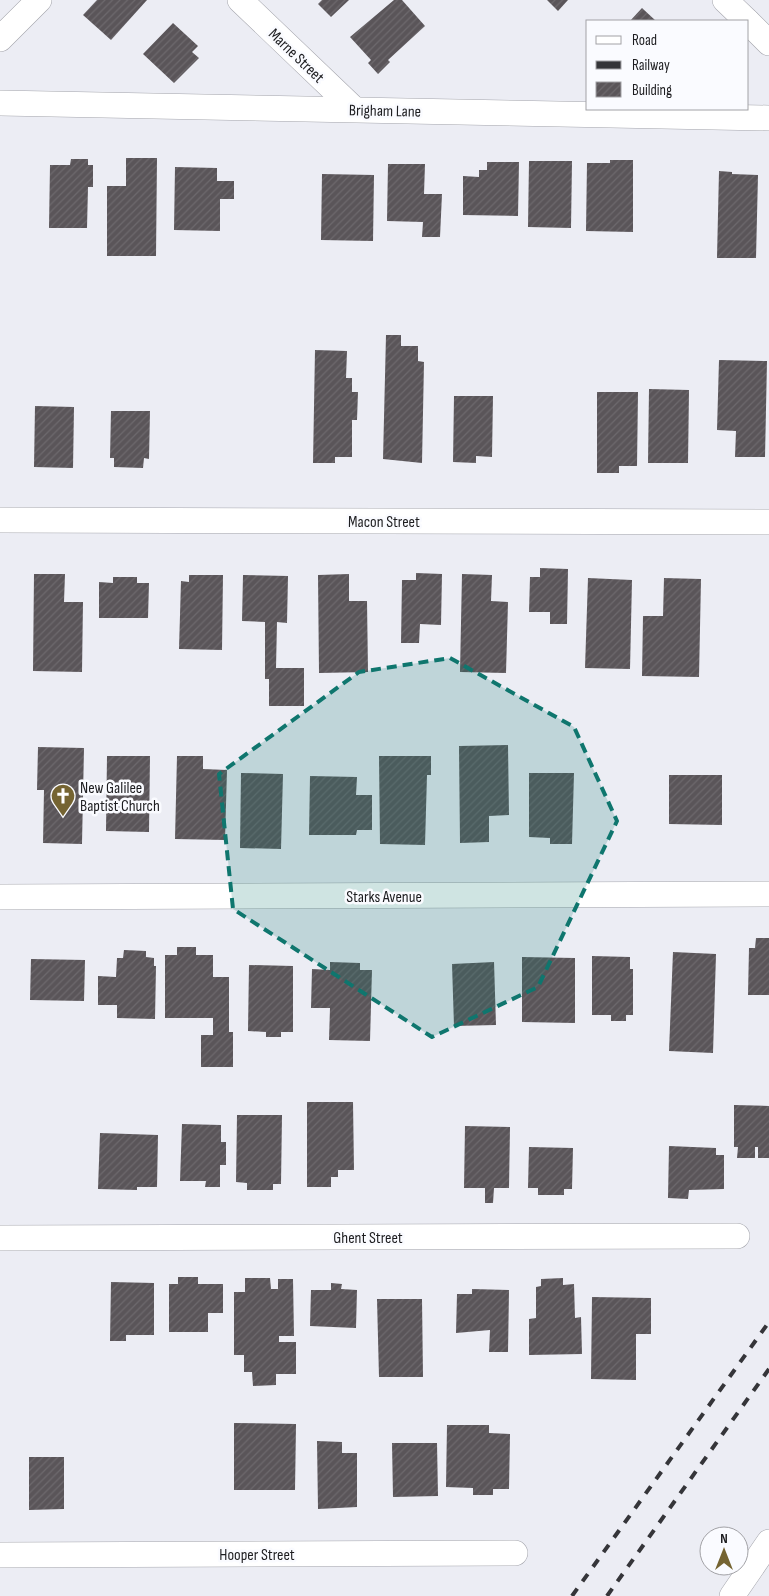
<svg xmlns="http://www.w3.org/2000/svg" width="769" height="1596" viewBox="0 0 769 1596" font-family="'Sofia Sans Condensed',sans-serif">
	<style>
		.building { fill: url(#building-hatch) }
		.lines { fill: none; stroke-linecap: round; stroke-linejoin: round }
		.street-casing { stroke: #a4a5ac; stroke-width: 26 }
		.street { stroke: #fff; stroke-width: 25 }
		.rail { stroke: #353539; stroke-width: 4; stroke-dasharray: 9 9; stroke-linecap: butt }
		.marked { fill: #0f766e; fill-opacity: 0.2; stroke: #0f766e; stroke-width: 4; stroke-dasharray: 10 6; stroke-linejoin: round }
		.labels { text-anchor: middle; stroke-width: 5; stroke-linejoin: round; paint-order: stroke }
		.street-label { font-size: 16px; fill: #1d1d20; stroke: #fafbff }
		.poi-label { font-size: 16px; fill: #1d1d20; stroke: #fafbff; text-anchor: start }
	</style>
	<defs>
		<pattern id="building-hatch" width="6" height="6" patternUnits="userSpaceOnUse" patternTransform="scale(1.25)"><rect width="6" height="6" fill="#5a5559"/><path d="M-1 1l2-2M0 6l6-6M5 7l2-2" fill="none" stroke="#6d696d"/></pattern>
	</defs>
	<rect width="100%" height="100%" fill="#ecedf4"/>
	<g class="building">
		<polygon points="97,0 147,0 111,40 83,15"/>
		<polygon points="322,0 349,0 331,17 318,4"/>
		<polygon points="394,0 402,0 425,26 388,60 390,62 378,74 368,63 371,60 350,37"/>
		<polygon points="547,0 568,0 558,11"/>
		<polygon points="642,8 656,21 630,21"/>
		<polygon points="173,23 198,46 192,52 199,58 174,83 143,54"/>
		<polygon points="126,158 157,158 156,256 107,256 107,186 126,186"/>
		<polygon points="71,159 88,159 88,165 93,165 93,187 88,187 87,228 49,228 50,165 70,165"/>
		<polygon points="610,160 633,160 633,232 586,231 587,163 610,163"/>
		<polygon points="529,161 572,161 571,228 528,227"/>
		<polygon points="487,162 519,162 518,216 463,215 463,176 479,177 479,170 487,170"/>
		<polygon points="388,164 425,164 424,194 442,194 440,237 422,237 423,222 387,221"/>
		<polygon points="175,167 217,168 217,181 234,181 234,199 220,199 220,231 174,230"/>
		<polygon points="719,171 732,172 732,174 758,175 756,258 717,258"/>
		<polygon points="322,174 374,175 373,241 321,240"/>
		<polygon points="386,335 401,335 401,346 418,346 418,361 424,362 422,463 383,459"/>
		<polygon points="315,350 347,351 346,378 352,378 352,392 358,392 357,420 352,420 352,457 335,457 335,463 313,463"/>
		<polygon points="719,360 767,361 765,457 735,457 736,431 717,430"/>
		<polygon points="649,389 689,390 688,463 648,463"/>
		<polygon points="597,392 638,392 637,466 619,466 619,473 597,473"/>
		<polygon points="454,396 493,396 492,457 476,456 476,463 453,462"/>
		<polygon points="35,406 74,407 73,468 34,467"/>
		<polygon points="111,411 150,411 149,459 144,458 143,468 114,467 114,458 110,458"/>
		<polygon points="540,568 568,569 567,624 550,624 550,612 529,612 530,577 540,577"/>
		<polygon points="416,573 442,574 441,625 420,624 419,643 401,643 402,580 416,580"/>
		<polygon points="34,574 65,574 64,602 83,602 82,672 33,671"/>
		<polygon points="349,574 349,601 367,601 368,672 319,673 318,575"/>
		<polygon points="462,574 492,575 491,601 508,602 506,673 460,672"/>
		<polygon points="189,575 223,575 222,650 179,649 181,581 189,582"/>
		<polygon points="243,575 288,576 287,623 277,622 276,668 304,668 304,706 269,706 269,679 265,679 265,622 242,621"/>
		<polygon points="113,577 137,577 137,583 149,583 148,618 99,618 99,582 113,583"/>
		<polygon points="588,578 632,580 630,669 585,668"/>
		<polygon points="664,578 701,579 699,677 642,676 643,616 663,616"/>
		<polygon points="508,745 509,815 489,816 489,842 460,843 459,746"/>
		<polygon points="38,747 84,748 82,844 43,843 44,790 37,790"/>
		<polygon points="107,756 150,756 149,832 106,831"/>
		<polygon points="177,756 203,756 203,769 227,770 225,840 175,839"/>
		<polygon points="379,756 431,756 431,775 427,775 425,845 380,844"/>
		<polygon points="241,773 283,774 281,849 240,848"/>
		<polygon points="529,773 574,773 572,844 550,844 550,838 529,837"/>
		<polygon points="669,775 722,775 722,825 669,824"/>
		<polygon points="310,776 357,777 356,795 372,795 372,830 357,830 356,835 309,835"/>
		<polygon points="756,938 769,938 769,995 748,995 749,948 755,948"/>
		<polygon points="177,947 196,947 196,955 213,955 213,977 229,977 229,1032 233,1032 233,1067 201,1067 201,1035 213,1035 213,1018 165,1018 165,955 177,955"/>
		<polygon points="124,950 146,951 146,957 154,958 154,966 156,966 155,1019 117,1018 117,1005 98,1005 98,976 116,977 117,958 123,958"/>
		<polygon points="673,952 716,954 713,1053 669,1051"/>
		<polygon points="592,956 630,957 630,969 633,969 633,1015 626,1015 626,1021 611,1021 611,1015 592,1015"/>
		<polygon points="522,957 575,958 575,1023 522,1022"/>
		<polygon points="31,959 85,960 84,1001 30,1000"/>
		<polygon points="330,962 360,963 360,970 372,970 370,1041 329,1040 330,1008 311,1008 312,969 330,970"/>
		<polygon points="494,962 496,1025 454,1026 452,964"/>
		<polygon points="249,965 293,966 293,1032 281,1032 281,1037 266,1037 266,1032 248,1031"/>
		<polygon points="307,1102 353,1102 354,1170 338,1170 338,1177 331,1177 331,1187 307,1187"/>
		<polygon points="734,1105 769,1106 769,1158 758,1158 758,1147 755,1147 755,1158 737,1158 738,1147 734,1147"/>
		<polygon points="237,1115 282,1115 281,1184 273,1184 273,1190 247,1190 247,1183 236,1182"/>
		<polygon points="182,1124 221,1125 221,1142 226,1142 226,1165 220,1165 220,1187 205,1187 206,1181 180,1181"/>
		<polygon points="465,1126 510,1127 509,1188 494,1188 493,1203 485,1203 485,1188 464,1188"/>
		<polygon points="100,1133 158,1135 157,1187 137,1187 137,1190 98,1189"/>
		<polygon points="669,1146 716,1148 716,1155 724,1155 724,1189 689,1190 688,1199 668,1198"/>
		<polygon points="529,1147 573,1148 572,1189 564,1189 564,1195 538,1195 538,1188 528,1188"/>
		<polygon points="178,1277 198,1277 198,1284 223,1284 223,1313 208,1313 208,1332 169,1332 169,1284 178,1284"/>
		<polygon points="245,1278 270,1278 271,1289 278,1289 278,1279 293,1279 294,1336 279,1336 279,1342 296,1342 296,1374 276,1374 276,1385 253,1386 252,1372 244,1372 244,1355 234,1355 234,1292 245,1292"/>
		<polygon points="563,1278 563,1285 574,1284 575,1318 581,1317 582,1354 529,1355 529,1319 536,1318 536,1287 541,1286 541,1279"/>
		<polygon points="111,1282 154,1283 154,1335 126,1335 126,1341 110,1341"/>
		<polygon points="331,1283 342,1284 341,1289 357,1290 356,1328 310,1326 311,1290 331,1290"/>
		<polygon points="472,1289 509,1290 508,1352 489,1352 490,1330 456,1333 457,1294 472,1294"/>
		<polygon points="592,1297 651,1298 651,1334 636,1334 636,1380 591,1379"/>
		<polygon points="377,1299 422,1299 423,1377 379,1377"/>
		<polygon points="234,1423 296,1424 295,1490 234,1490"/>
		<polygon points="447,1425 489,1425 489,1433 510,1434 509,1489 493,1489 493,1495 473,1495 473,1488 446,1487"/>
		<polygon points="317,1441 342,1442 342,1453 357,1453 357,1507 318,1509"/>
		<polygon points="392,1443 437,1443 438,1496 393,1497"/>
		<polygon points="29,1457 64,1457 64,1509 29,1510"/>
	</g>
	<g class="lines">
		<defs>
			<g id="street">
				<polyline points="240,0 354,109"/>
				<polyline points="725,0 747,21"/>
				<polyline points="748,22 769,43"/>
				<polyline points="0,39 39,0"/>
				<polyline points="0,103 769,118"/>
				<polyline points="0,520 769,522"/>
				<polyline points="0,897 769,894"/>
				<polyline points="0,1238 737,1236"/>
				<polyline points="0,1555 515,1553"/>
				<polyline points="732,1596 769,1542"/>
			</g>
		</defs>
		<use href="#street" class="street-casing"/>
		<use href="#street" class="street"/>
		<g class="rail">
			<polyline points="572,1596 769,1322"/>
			<polyline points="607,1596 769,1369"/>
		</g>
	</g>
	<path class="marked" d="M450,658L574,727L617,821L538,987L432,1037L233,909L219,774L359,672Z"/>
	<defs>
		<symbol id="church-pin" viewBox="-11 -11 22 30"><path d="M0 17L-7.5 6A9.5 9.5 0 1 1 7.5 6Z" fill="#756432" stroke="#fafbff"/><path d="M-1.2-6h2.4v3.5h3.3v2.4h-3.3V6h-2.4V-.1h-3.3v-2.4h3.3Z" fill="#fff"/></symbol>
	</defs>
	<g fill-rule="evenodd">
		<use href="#church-pin" x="49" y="782" width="28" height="38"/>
	</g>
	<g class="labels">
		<g class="street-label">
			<text transform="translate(297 55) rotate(44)" y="6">Marne Street</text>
			<text transform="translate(385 110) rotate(1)" y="6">Brigham Lane</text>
			<text x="384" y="527">Macon Street</text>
			<text x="384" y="902">Starks Avenue</text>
			<text x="368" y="1243">Ghent Street</text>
			<text x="257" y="1560">Hooper Street</text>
		</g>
		<g class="poi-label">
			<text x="80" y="793">New Galilee<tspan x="80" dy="18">Baptist Church</tspan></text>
		</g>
	</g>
	<rect x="586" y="20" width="162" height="90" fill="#fafbff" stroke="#a2a2a6"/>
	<rect x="596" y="36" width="25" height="8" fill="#ffffff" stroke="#a2a2a6"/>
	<text x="632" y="45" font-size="15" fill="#1d1d20">Road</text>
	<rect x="596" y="61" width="25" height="8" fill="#353539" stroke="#a2a2a6"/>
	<text x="632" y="70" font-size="15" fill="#1d1d20">Railway</text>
	<rect x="596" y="82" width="25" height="15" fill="url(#building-hatch)" stroke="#a2a2a6"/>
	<text x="632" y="95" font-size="15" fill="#1d1d20">Building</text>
	<g transform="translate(724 1551)"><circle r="24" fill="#fafbff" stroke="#a2a2a6"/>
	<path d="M0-4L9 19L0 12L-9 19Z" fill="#756432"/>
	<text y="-8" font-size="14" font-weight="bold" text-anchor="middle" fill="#1d1d20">N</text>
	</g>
</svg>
